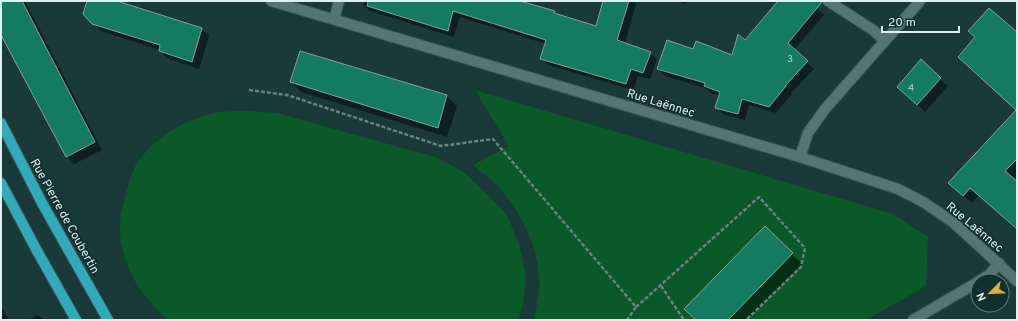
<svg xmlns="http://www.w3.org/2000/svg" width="1018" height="321" viewBox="0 0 1018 321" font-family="Overpass,sans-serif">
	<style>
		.green { fill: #0b5928 }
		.shadow { fill: #0007 }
		.building { fill: #147b62; stroke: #83a196 }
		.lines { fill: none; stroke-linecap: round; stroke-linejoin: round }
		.minor-casing { stroke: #3b5756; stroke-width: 12 }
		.primary-casing { stroke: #3b5756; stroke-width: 12 }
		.path { stroke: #678280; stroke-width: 2.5; stroke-dasharray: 4 2; stroke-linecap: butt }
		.minor { stroke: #547573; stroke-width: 10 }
		.primary { stroke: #3ab; stroke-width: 10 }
		.labels { text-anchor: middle; stroke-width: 3.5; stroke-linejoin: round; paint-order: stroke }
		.number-label { font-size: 10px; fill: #add4cc }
		.street-label { font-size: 12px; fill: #e0f2f0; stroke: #0f302f }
	</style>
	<rect width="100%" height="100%" fill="#1a3a39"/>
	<g class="green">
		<path d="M475,90L893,214L928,237L926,286L866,320H533C537,307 540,292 539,278C537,243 520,210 497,185C490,178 481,172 473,165L509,146Z"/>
		<path d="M248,111L277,113L435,157L464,172L487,194L507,215L519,244L526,276L523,305L518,320H168L166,319C155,307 143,295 135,281C127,267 121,248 120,232C119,221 122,209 125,198C128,187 132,168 140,159C159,134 190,117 220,112C229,111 239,111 248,111Z"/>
	</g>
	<g class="shadow">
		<polygon points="1,1 25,1 102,150 74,164 67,156 1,33"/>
		<polygon points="88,1 114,1 202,29 209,36 199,69 167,58 160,50 101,31 93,23"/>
		<polygon points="364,1 517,1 554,12 557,15 597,27 604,1 633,1 636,4 625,43 650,53 657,59 650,79 638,76 633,90 548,65 542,59 546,44 460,17 454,37 370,11 364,5"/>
		<polygon points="674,1 687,1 686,4"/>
		<polygon points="779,1 808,1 824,15 794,50 814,69 791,93 792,94 776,113 749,105 745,120 723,114 716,107 720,95 711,93 706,88 665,76 658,69 694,50 732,56"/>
		<polygon points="856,1 887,1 859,2"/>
		<polygon points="301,52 447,96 457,106 447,137 301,92 291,82"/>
		<polygon points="940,79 948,86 925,112 906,94"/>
		<polygon points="1017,110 1017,230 979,196 972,203 957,190"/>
		<polygon points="765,227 802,264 747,320 697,320"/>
		<polygon points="1,306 2,308 9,320 1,320"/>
		<polygon points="38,315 44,320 29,320"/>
	</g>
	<g class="building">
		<polygon points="1,1 22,1 95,142 66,157 1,35"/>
		<polygon points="87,1 117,1 202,28 192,62 159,51 160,45 92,24 83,14"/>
		<polygon points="368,1 520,1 555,11 554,13 596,26 603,1 629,1 617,40 651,52 643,73 631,69 626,84 540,59 546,40 453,11 448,31 367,6"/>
		<polygon points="778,1 822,1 822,2 788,43 808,61 785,86 786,86 769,107 742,99 738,114 715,108 720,92 704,86 705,83 657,69 667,40 693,49 696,41 732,55 738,34 745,40"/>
		<polygon points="989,8 1017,32 1017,159 1005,171 1017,181 1017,229 970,188 963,196 948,183 1016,110 958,57 975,37 968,31"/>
		<polygon points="300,51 447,95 438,128 290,82"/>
		<polygon points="921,59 941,78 917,105 897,87"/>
		<polygon points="765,226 793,253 728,320 696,320 684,309"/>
	</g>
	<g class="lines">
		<defs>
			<g id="minor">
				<polyline points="271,1 800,157 898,189 925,203 954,223 1017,281"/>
				<polyline points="828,1 873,30 885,41"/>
				<polyline points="334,19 339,1"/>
				<polyline points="800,157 808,133 825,109 920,1"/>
				<polyline points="979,281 989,275 999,263"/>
				<polyline points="913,320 978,282"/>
			</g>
			<g id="primary">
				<polyline points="1,123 42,203 108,320"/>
				<polyline points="1,183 36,249 76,320"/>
			</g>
		</defs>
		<use href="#minor" class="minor-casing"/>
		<use href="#primary" class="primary-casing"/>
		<g class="path">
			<polyline points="249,90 287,95 441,146 493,139 636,307 627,320"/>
			<polyline points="661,286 684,320"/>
			<polyline points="636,307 759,197 805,248 801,267 746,320"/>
		</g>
		<use href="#minor" class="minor"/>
		<use href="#primary" class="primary"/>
	</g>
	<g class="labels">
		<g class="number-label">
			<text x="790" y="62">3</text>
			<text x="911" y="91">4</text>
		</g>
		<g class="street-label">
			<text transform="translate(661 103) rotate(17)" y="4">Rue Laënnec</text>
			<text transform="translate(65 216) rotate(61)" y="4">Rue Pierre de Coubertin</text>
			<text transform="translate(975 227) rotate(40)" y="4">Rue Laënnec</text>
		</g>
	</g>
	<rect width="1018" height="321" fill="none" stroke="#e0f2f0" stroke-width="4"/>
	<g transform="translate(990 293) rotate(246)"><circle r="19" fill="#0f302f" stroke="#637e7c"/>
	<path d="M0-3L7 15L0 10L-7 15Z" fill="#dfb034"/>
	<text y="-6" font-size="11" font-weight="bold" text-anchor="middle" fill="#e0f2f0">N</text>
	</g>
	<path d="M882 26v6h77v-6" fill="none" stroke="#e0f2f0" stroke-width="2"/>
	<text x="888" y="26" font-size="12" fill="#e0f2f0" stroke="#0f302f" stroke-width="3" paint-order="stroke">20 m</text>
</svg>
